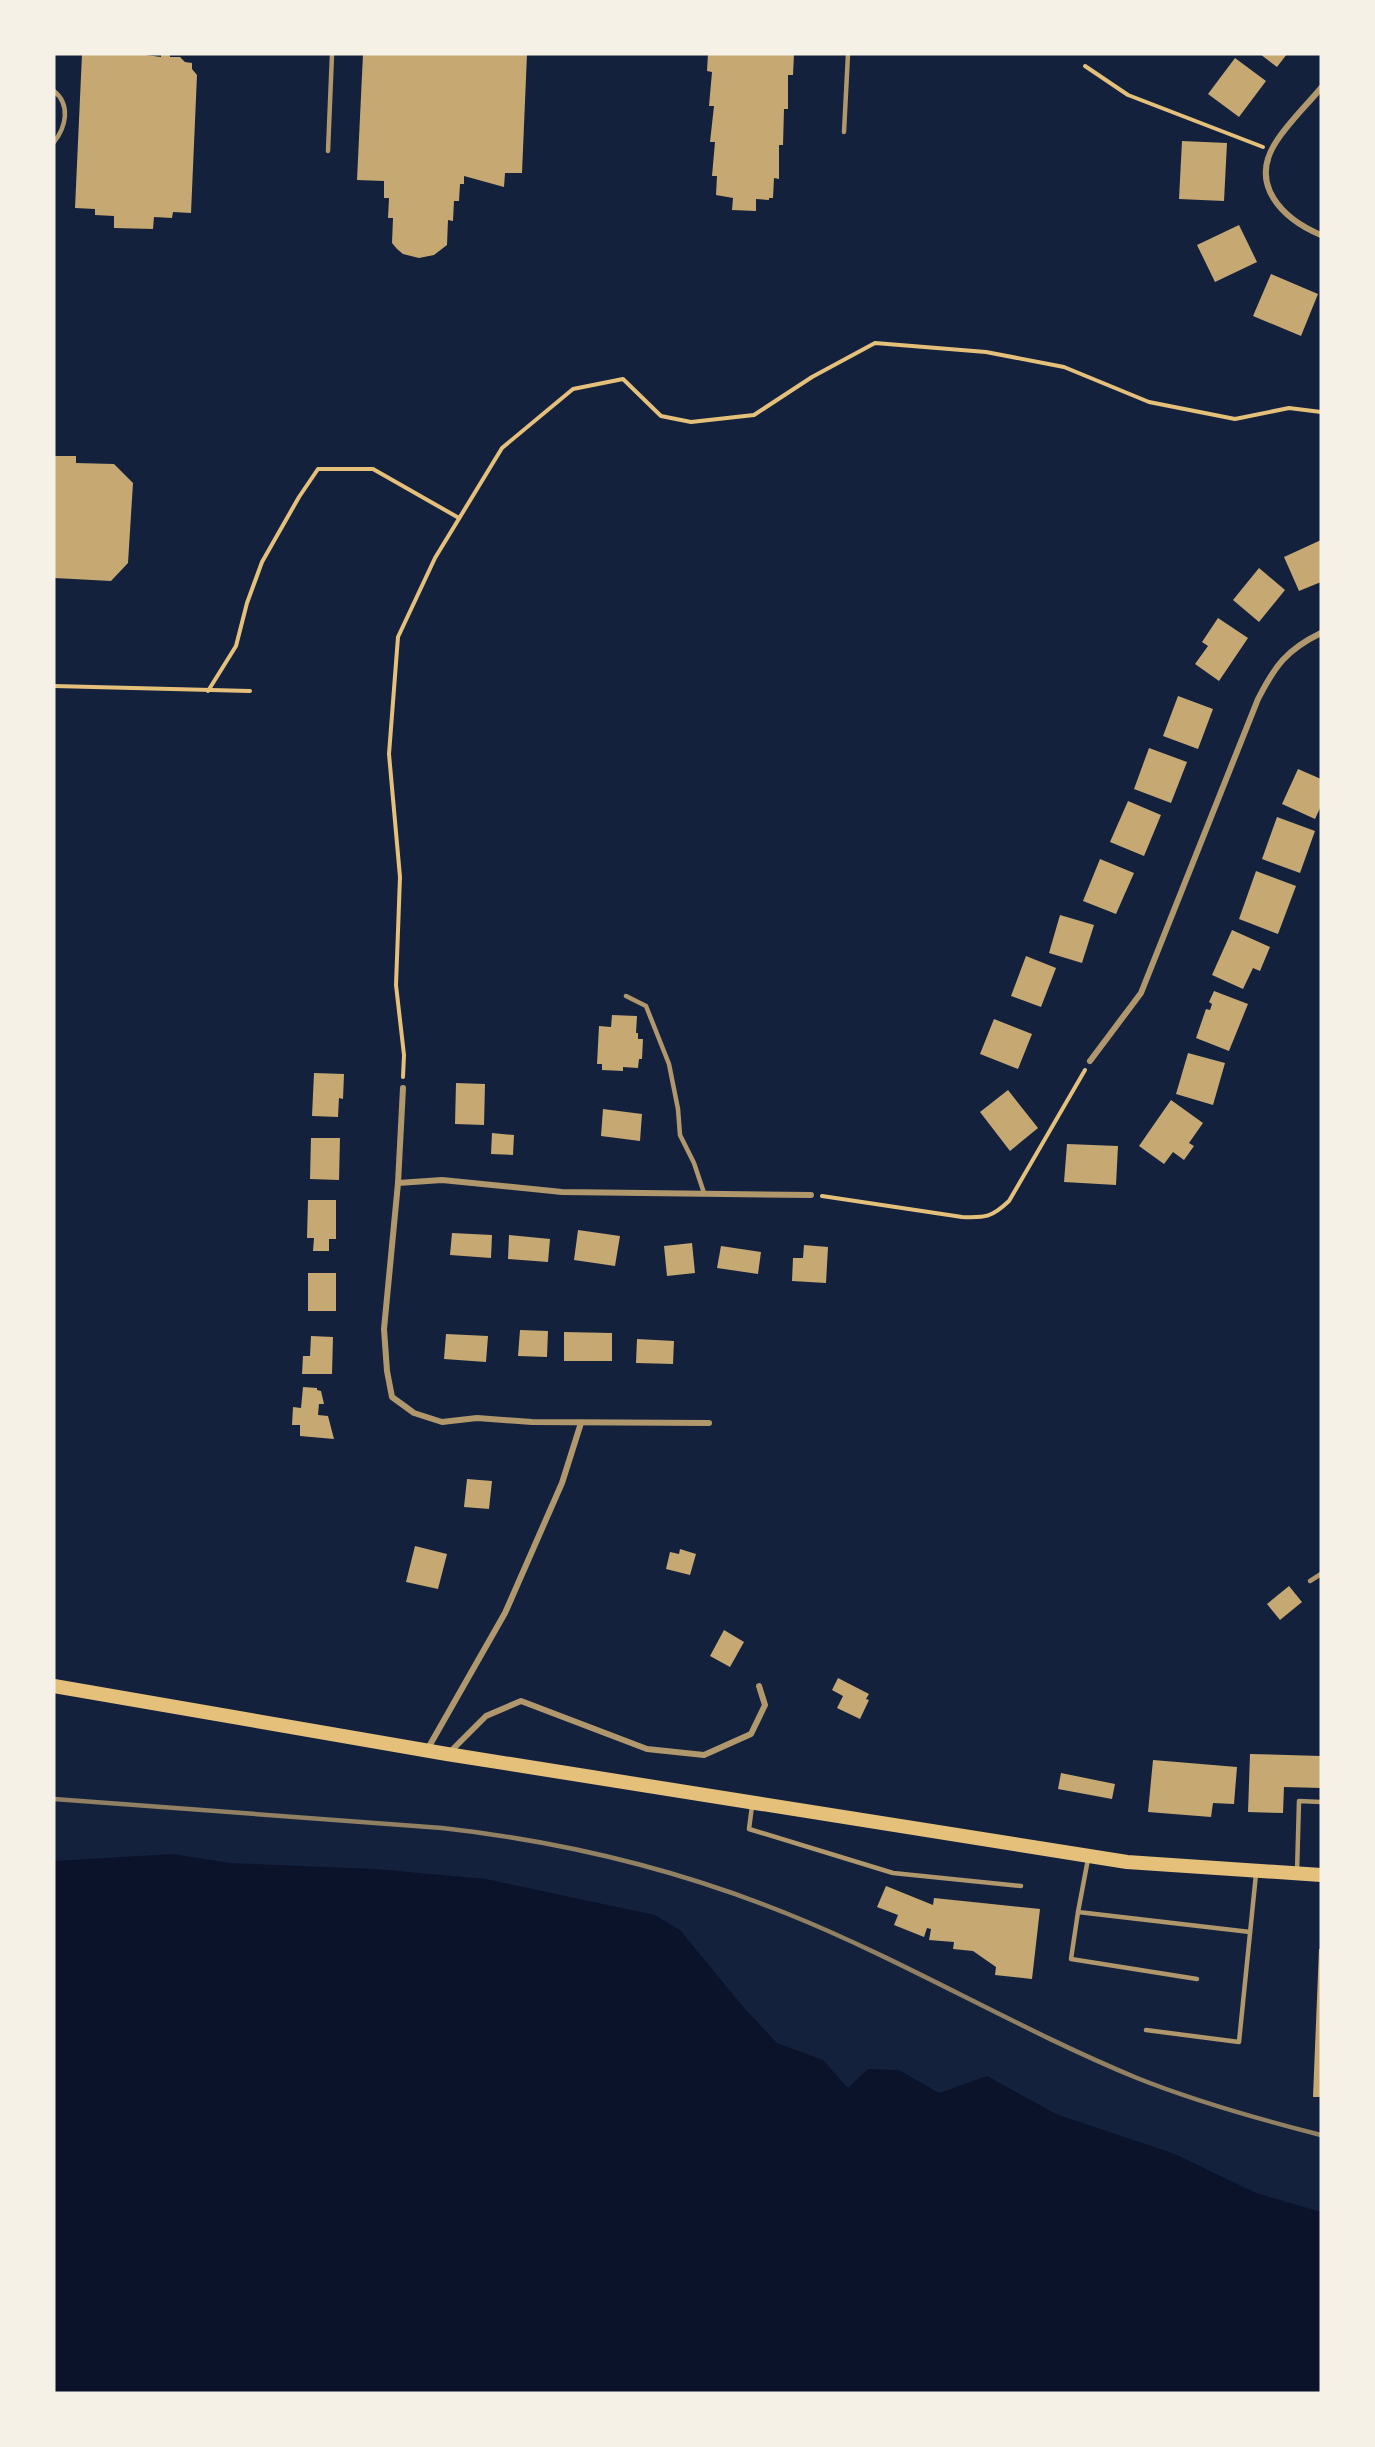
<svg xmlns="http://www.w3.org/2000/svg" width="1375" height="2447" viewBox="0 0 1375 2447" font-family="Karla,sans-serif">
	<style>
		.water { fill: #0b132b }
		.building { fill: #c6a872 }
		.lines { fill: none; stroke-linecap: round; stroke-linejoin: round }
		.path { stroke: #e5c07b; stroke-width: 4 }
		.service { stroke: #b1986c; stroke-width: 4.5 }
		.minor { stroke: #b1986c; stroke-width: 6 }
		.primary { stroke: #e5c07b; stroke-width: 14 }
		.rail { stroke: #918062; stroke-width: 4.5 }
	</style>
	<rect width="100%" height="100%" fill="#14213d"/>
	<polygon class="water" points="172,1854 231,1863 376,1869 486,1879 655,1915 680,1930 745,2009 777,2043 823,2060 848,2088 868,2069 899,2070 939,2093 987,2076 1056,2114 1175,2154 1256,2193 1321,2212 1321,2393 54,2393 54,1861"/>
	<g class="building">
		<polygon points="82,54 138,54 161,57 161,54 170,54 170,57 180,57 185,62 192,63 192,69 197,75 191,213 173,212 172,218 154,217 153,229 114,228 114,216 95,215 95,209 75,208"/>
		<polygon points="363,54 527,54 522,173 505,173 504,187 464,176 464,184 460,184 459,201 454,201 453,221 448,220 447,245 434,255 419,258 403,254 397,249 392,243 393,218 388,218 389,198 384,198 384,181 357,180"/>
		<polygon points="708,54 794,54 793,75 788,75 788,109 784,109 783,145 779,145 779,179 774,178 773,198 769,198 769,200 756,199 756,211 732,210 733,198 716,195 717,176 712,176 715,142 710,142 714,106 709,106 712,72 707,71"/>
		<polygon points="1260,54 1287,54 1277,67"/>
		<polygon points="1235,58 1266,81 1239,117 1208,94"/>
		<polygon points="1182,141 1227,143 1224,201 1179,199"/>
		<polygon points="1239,225 1257,262 1215,282 1197,245"/>
		<polygon points="1271,274 1318,294 1301,336 1253,316"/>
		<polygon points="54,456 76,456 76,463 114,464 133,483 128,563 111,581 54,578"/>
		<polygon points="1321,540 1321,582 1299,591 1284,557"/>
		<polygon points="1259,568 1285,590 1259,622 1233,600"/>
		<polygon points="1218,618 1248,638 1219,681 1195,664 1208,646 1202,642"/>
		<polygon points="1178,696 1213,709 1198,749 1163,736"/>
		<polygon points="1149,748 1187,762 1171,803 1134,789"/>
		<polygon points="1298,769 1321,779 1321,806 1315,819 1282,804"/>
		<polygon points="1128,801 1161,815 1144,856 1110,842"/>
		<polygon points="1277,817 1315,831 1300,873 1262,859"/>
		<polygon points="1100,859 1134,873 1116,914 1083,901"/>
		<polygon points="1256,871 1296,886 1278,934 1239,919"/>
		<polygon points="1060,915 1094,925 1082,963 1049,953"/>
		<polygon points="1232,930 1270,947 1260,971 1253,968 1243,989 1212,975"/>
		<polygon points="1026,956 1056,968 1041,1007 1011,996"/>
		<polygon points="1214,991 1248,1004 1229,1051 1196,1038 1206,1009 1210,1010 1212,1004 1209,1002"/>
		<polygon points="612,1015 637,1016 636,1033 638,1033 638,1039 643,1039 642,1059 639,1059 638,1068 623,1067 623,1071 602,1070 602,1064 597,1064 599,1026 611,1027"/>
		<polygon points="994,1019 1032,1034 1018,1069 980,1054"/>
		<polygon points="1188,1053 1225,1063 1213,1105 1176,1094"/>
		<polygon points="314,1073 344,1074 343,1099 339,1098 338,1117 312,1116"/>
		<polygon points="456,1083 485,1084 484,1125 455,1124"/>
		<polygon points="1008,1090 1038,1128 1010,1151 980,1112"/>
		<polygon points="1171,1100 1203,1123 1189,1143 1194,1146 1184,1160 1173,1152 1164,1164 1139,1146"/>
		<polygon points="603,1109 642,1114 640,1141 601,1136"/>
		<polygon points="492,1133 514,1135 513,1155 491,1154"/>
		<polygon points="311,1138 340,1138 339,1180 310,1179"/>
		<polygon points="1067,1144 1118,1146 1116,1185 1064,1182"/>
		<polygon points="308,1200 336,1200 336,1239 329,1239 329,1251 313,1251 314,1238 307,1238"/>
		<polygon points="578,1230 620,1236 615,1266 574,1260"/>
		<polygon points="452,1233 492,1235 491,1258 450,1255"/>
		<polygon points="509,1235 550,1239 548,1262 508,1259"/>
		<polygon points="692,1243 695,1273 667,1276 664,1246"/>
		<polygon points="804,1245 828,1247 826,1283 792,1281 793,1258 803,1258"/>
		<polygon points="721,1246 761,1252 758,1274 717,1268"/>
		<rect x="308" y="1273" width="28" height="38"/>
		<polygon points="520,1330 548,1331 547,1357 518,1356"/>
		<polygon points="564,1332 612,1333 612,1361 564,1361"/>
		<polygon points="446,1334 488,1336 486,1362 444,1359"/>
		<polygon points="311,1336 333,1337 332,1374 302,1374 303,1356 310,1356"/>
		<polygon points="637,1339 674,1341 673,1364 636,1363"/>
		<polygon points="303,1387 317,1388 317,1390 321,1391 324,1404 319,1404 318,1415 328,1416 334,1439 300,1436 300,1425 292,1425 293,1407 301,1408"/>
		<polygon points="467,1479 492,1481 489,1509 464,1507"/>
		<polygon points="415,1546 447,1554 438,1589 406,1582"/>
		<polygon points="680,1549 696,1554 690,1575 666,1569 670,1552 679,1554"/>
		<polygon points="1289,1586 1302,1602 1280,1620 1267,1604"/>
		<polygon points="724,1630 744,1642 730,1667 710,1656"/>
		<polygon points="838,1678 869,1694 866,1699 869,1700 860,1719 837,1708 843,1696 832,1690"/>
		<polygon points="1250,1754 1321,1756 1321,1788 1284,1787 1283,1813 1248,1812"/>
		<polygon points="1153,1760 1237,1767 1234,1804 1213,1803 1211,1817 1148,1812"/>
		<polygon points="1061,1773 1115,1784 1112,1799 1058,1789"/>
		<polygon points="886,1886 933,1905 934,1898 1040,1909 1032,1979 995,1975 996,1967 973,1951 953,1949 954,1942 929,1940 931,1929 927,1928 924,1937 894,1925 898,1915 877,1907"/>
		<polygon points="1319,1949 1321,1949 1321,2097 1313,2097"/>
	</g>
	<g class="lines">
		<g class="path">
			<polyline points="1085,66 1128,95 1263,147"/>
			<polyline points="54,686 250,691"/>
			<polyline points="208,691 236,646 247,603 262,562 299,497 318,469 373,469 459,518"/>
			<polyline points="403,1077 404,1055 396,985 400,877 389,754 398,637 435,558 502,448 573,389 623,379 661,416 691,422 754,415 812,377 875,343 986,352 1064,367 1149,402 1235,419 1289,408 1321,412"/>
			<path d="M822,1196L962,1217C986,1218 992,1217 1009,1201L1085,1070"/>
		</g>
		<g class="service">
			<path d="M54,91C71,105 66,127 54,142"/>
			<polyline points="844,132 848,54"/>
			<polyline points="328,151 332,54"/>
			<polyline points="626,996 646,1006 669,1064 678,1109 680,1135 694,1163 704,1193"/>
			<polyline points="1310,1581 1321,1574"/>
			<polyline points="752,1806 749,1829 893,1873 1021,1886"/>
			<polyline points="1088,1859 1078,1912 1250,1932"/>
			<polyline points="1297,1872 1299,1801 1321,1802"/>
			<polyline points="1078,1912 1071,1959 1197,1979"/>
			<polyline points="1146,2030 1239,2042 1256,1874"/>
		</g>
		<g class="minor">
			<path d="M1321,88C1306,106 1288,123 1276,142C1248,185 1283,219 1321,235"/>
			<path d="M1090,1061L1141,993L1258,699C1275,666 1286,650 1321,633"/>
			<polyline points="403,1088 398,1183 384,1329 387,1371 392,1397 414,1413 442,1422 477,1418 532,1422 709,1423"/>
			<polyline points="398,1183 442,1180 562,1192 811,1195"/>
			<polyline points="427,1750 505,1613 562,1483 581,1423"/>
			<polyline points="448,1754 486,1716 521,1701 647,1749 704,1755 751,1734 765,1705 759,1686"/>
		</g>
		<polyline class="primary" points="54,1686 447,1754 1127,1862 1321,1875"/>
		<path class="rail" d="M54,1799L442,1828C560,1841 677,1869 788,1914C907,1962 1018,2029 1137,2078C1197,2102 1258,2119 1321,2135"/>
	</g>
	<rect width="1375" height="2447" fill="none" stroke="#f6f1e7" stroke-width="111"/>
</svg>
